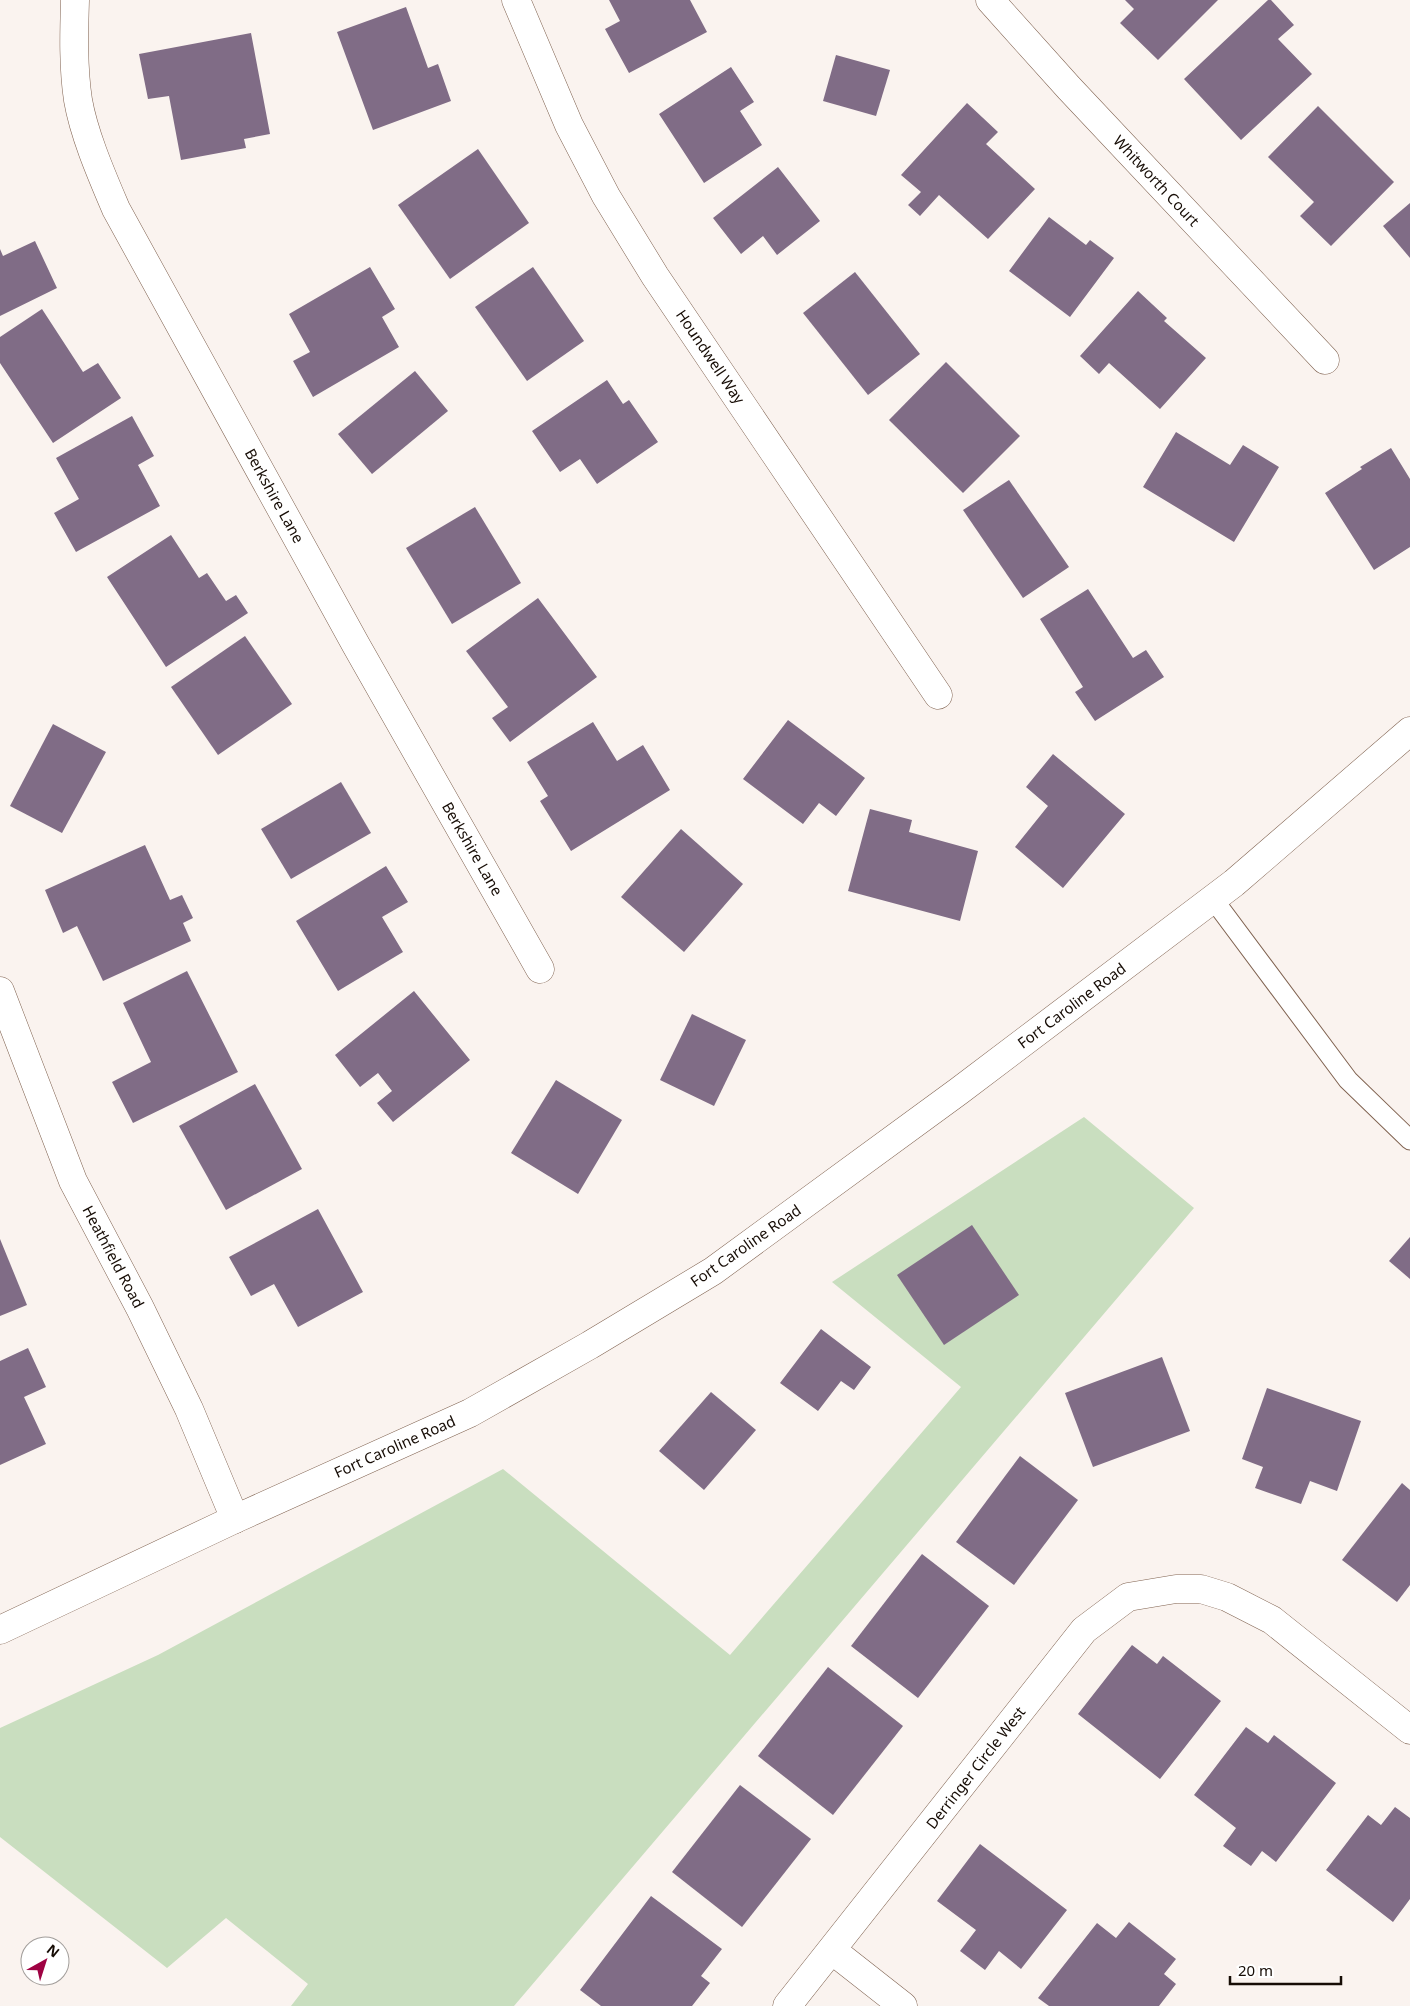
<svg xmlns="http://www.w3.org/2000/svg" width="1410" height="2006" viewBox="0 0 1410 2006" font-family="'Noto Sans',sans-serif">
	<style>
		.green { fill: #c9debf }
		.building { fill: #806c86 }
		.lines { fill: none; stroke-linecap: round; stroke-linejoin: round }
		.lane-casing { stroke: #806351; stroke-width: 21 }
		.street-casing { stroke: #806351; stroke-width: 29 }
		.secondary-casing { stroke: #806351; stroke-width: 29 }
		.lane { stroke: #fff; stroke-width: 19 }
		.street { stroke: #fff; stroke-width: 28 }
		.secondary { stroke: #fff; stroke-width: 28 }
		.labels { text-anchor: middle; stroke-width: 4.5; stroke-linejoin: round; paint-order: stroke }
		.street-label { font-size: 15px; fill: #160c05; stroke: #fff }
	</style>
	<rect width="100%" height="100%" fill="#faf3ef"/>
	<polygon class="green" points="1084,1117 1194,1208 514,2006 291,2006 308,1984 226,1918 167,1968 0,1837 0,1728 158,1655 503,1469 730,1655 961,1387 832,1282"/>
	<g class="building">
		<polygon points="609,0 690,0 707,32 629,73 605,29 620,21"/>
		<polygon points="1125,0 1218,0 1158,60 1120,23 1134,9"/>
		<polygon points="1268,0 1271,0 1294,25 1278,39 1312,74 1241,140 1184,79"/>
		<polygon points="406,7 428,68 438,64 451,101 373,130 337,32"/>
		<polygon points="251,33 270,134 244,139 246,148 181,160 169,96 148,99 139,54"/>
		<polygon points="836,55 890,70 876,116 823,101"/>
		<polygon points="731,67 754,102 740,111 762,145 704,183 659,114"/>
		<polygon points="967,103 998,132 986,144 1035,189 988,239 939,195 920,216 908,205 921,192 901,175"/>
		<polygon points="1318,106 1394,182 1331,246 1300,216 1314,202 1268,157"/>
		<polygon points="478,149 529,223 450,279 398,205"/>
		<polygon points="778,167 820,221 777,255 763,236 741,254 713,218"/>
		<polygon points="1410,203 1410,258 1383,226"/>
		<polygon points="1049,217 1086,245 1090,240 1114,258 1070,317 1009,271"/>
		<polygon points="35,241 57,288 0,316 0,249 3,256"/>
		<polygon points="370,267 395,309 382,317 399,347 313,397 293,361 310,352 289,314"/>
		<polygon points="533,267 584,341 527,381 475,307"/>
		<polygon points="855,272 920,354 868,395 803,313"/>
		<polygon points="1138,291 1167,318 1164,321 1206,358 1160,409 1109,363 1099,374 1080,356"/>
		<polygon points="42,309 83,372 98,363 121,398 53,443 0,363 0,337"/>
		<polygon points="946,362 1020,436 963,493 889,420"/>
		<polygon points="415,371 448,411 372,474 338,434"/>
		<polygon points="607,380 623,404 629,400 658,442 597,484 580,459 560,472 532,431"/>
		<polygon points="132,416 154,456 138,465 160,506 76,552 54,513 79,499 56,458"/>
		<polygon points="1176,432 1230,465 1243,445 1279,467 1234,542 1143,487"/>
		<polygon points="1391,448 1410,479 1410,547 1374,570 1325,493 1362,469 1360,467"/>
		<polygon points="1009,480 1069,567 1023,598 963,510"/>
		<polygon points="475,507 521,583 452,624 406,548"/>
		<polygon points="171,535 199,578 207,573 226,601 236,595 248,613 166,667 107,577"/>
		<polygon points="1088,589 1133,658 1146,650 1164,677 1095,721 1075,692 1083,687 1040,619"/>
		<polygon points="538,598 597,677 510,742 492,718 508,707 466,651"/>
		<polygon points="245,636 292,704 218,755 171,687"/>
		<polygon points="788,720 865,778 836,816 819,803 803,824 743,779"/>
		<polygon points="593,722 617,761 643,745 670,790 571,851 540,801 548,796 527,762"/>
		<polygon points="53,724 106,752 62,833 10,806"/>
		<polygon points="1053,754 1125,814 1063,888 1015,847 1048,806 1026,787"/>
		<polygon points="341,782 371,833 291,879 261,829"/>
		<polygon points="870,809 912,820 909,832 978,851 960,921 848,891"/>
		<polygon points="681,829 743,884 684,952 621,897"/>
		<polygon points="145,845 170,900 182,895 193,918 183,923 191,941 103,981 77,926 63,933 45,890"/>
		<polygon points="386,866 408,902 382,917 403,952 338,991 296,921"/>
		<polygon points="187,971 238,1072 133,1123 112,1082 151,1062 123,1003"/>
		<polygon points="414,991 470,1060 393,1122 377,1103 392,1091 378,1073 360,1087 335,1055"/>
		<polygon points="692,1014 746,1040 714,1106 660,1080"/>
		<polygon points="556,1080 622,1120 578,1194 511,1153"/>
		<polygon points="255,1084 302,1169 226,1210 179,1126"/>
		<polygon points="318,1209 363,1292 298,1327 274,1284 251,1296 229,1257"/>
		<polygon points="972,1225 1019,1295 944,1345 897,1275"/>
		<polygon points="1410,1237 1410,1279 1389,1261"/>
		<polygon points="0,1239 27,1305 0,1316"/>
		<polygon points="821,1329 871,1367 854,1390 841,1381 818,1411 780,1383"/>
		<polygon points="28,1348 46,1387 24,1397 46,1444 0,1465 0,1361"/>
		<polygon points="1162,1357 1190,1431 1093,1467 1065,1393"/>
		<polygon points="1267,1388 1361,1421 1337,1491 1310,1481 1301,1504 1255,1488 1263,1467 1242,1459"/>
		<polygon points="711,1392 756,1430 704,1490 659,1451"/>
		<polygon points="1020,1456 1078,1500 1014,1585 956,1542"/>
		<polygon points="1402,1483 1410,1490 1410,1585 1397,1602 1342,1560"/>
		<polygon points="922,1554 989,1606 918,1698 851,1646"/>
		<polygon points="1132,1645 1157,1664 1163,1656 1221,1701 1160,1779 1078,1714"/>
		<polygon points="828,1667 903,1726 833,1815 758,1756"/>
		<polygon points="1246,1727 1268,1743 1274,1735 1336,1783 1276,1862 1262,1851 1251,1866 1223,1846 1236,1828 1194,1795"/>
		<polygon points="740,1785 811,1839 742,1927 672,1872"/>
		<polygon points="1395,1807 1410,1818 1410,1899 1393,1922 1326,1870 1368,1815 1381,1825"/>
		<polygon points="980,1844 1067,1910 1021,1969 999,1951 985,1970 960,1951 976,1930 937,1901"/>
		<polygon points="651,1896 722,1949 701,1976 710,1983 692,2006 601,2006 580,1990"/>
		<polygon points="1129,1922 1176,1959 1164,1974 1176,1984 1159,2006 1049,2006 1038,1998 1097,1923 1116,1938"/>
	</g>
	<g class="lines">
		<defs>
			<polyline id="lane" points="1213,899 1348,1080 1410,1140"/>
			<g id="street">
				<path d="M75,0C74,33 73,67 78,100C84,135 102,176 116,209L356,645L540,969"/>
				<polyline points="516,0 569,125 606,196 655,276 938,695"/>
				<polyline points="990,0 1069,88 1325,360"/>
				<polyline points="0,991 73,1181 140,1308 189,1409 235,1519"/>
				<polyline points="833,1951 903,2006"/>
				<polyline points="787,2006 1084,1630 1128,1597 1176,1589 1201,1589 1227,1597 1272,1620 1410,1730"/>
			</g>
			<polyline id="secondary" points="0,1630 235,1519 470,1413 590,1345 713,1271 959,1091 1234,883 1410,731"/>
		</defs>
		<use href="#lane" class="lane-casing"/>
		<use href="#street" class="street-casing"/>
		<use href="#secondary" class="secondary-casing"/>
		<use href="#lane" class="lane"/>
		<use href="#street" class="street"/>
		<use href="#secondary" class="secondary"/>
	</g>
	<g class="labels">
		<g class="street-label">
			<text transform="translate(1156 181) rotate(47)" y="5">Whitworth Court</text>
			<text transform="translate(710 357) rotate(56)" y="5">Houndwell Way</text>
			<text transform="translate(274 496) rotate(61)" y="5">Berkshire Lane</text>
			<text transform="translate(472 849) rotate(60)" y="5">Berkshire Lane</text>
			<text transform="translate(1072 1006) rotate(-37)" y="5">Fort Caroline Road</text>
			<text transform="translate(746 1246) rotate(-35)" y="5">Fort Caroline Road</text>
			<text transform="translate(113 1257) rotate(62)" y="5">Heathfield Road</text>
			<text transform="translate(395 1447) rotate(-24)" y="5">Fort Caroline Road</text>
			<text transform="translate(976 1768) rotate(-52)" y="5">Derringer Circle West</text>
		</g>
	</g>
	<g transform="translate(45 1961) rotate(39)"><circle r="24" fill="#ffffff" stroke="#a29e9b"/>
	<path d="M0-4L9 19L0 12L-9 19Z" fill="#9f0243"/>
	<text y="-8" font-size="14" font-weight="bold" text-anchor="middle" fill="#160c05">N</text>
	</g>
	<path d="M1230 1976v8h111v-8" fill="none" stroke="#160c05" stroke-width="2.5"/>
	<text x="1238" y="1976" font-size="15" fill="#160c05" stroke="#ffffff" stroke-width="4" paint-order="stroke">20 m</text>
</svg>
